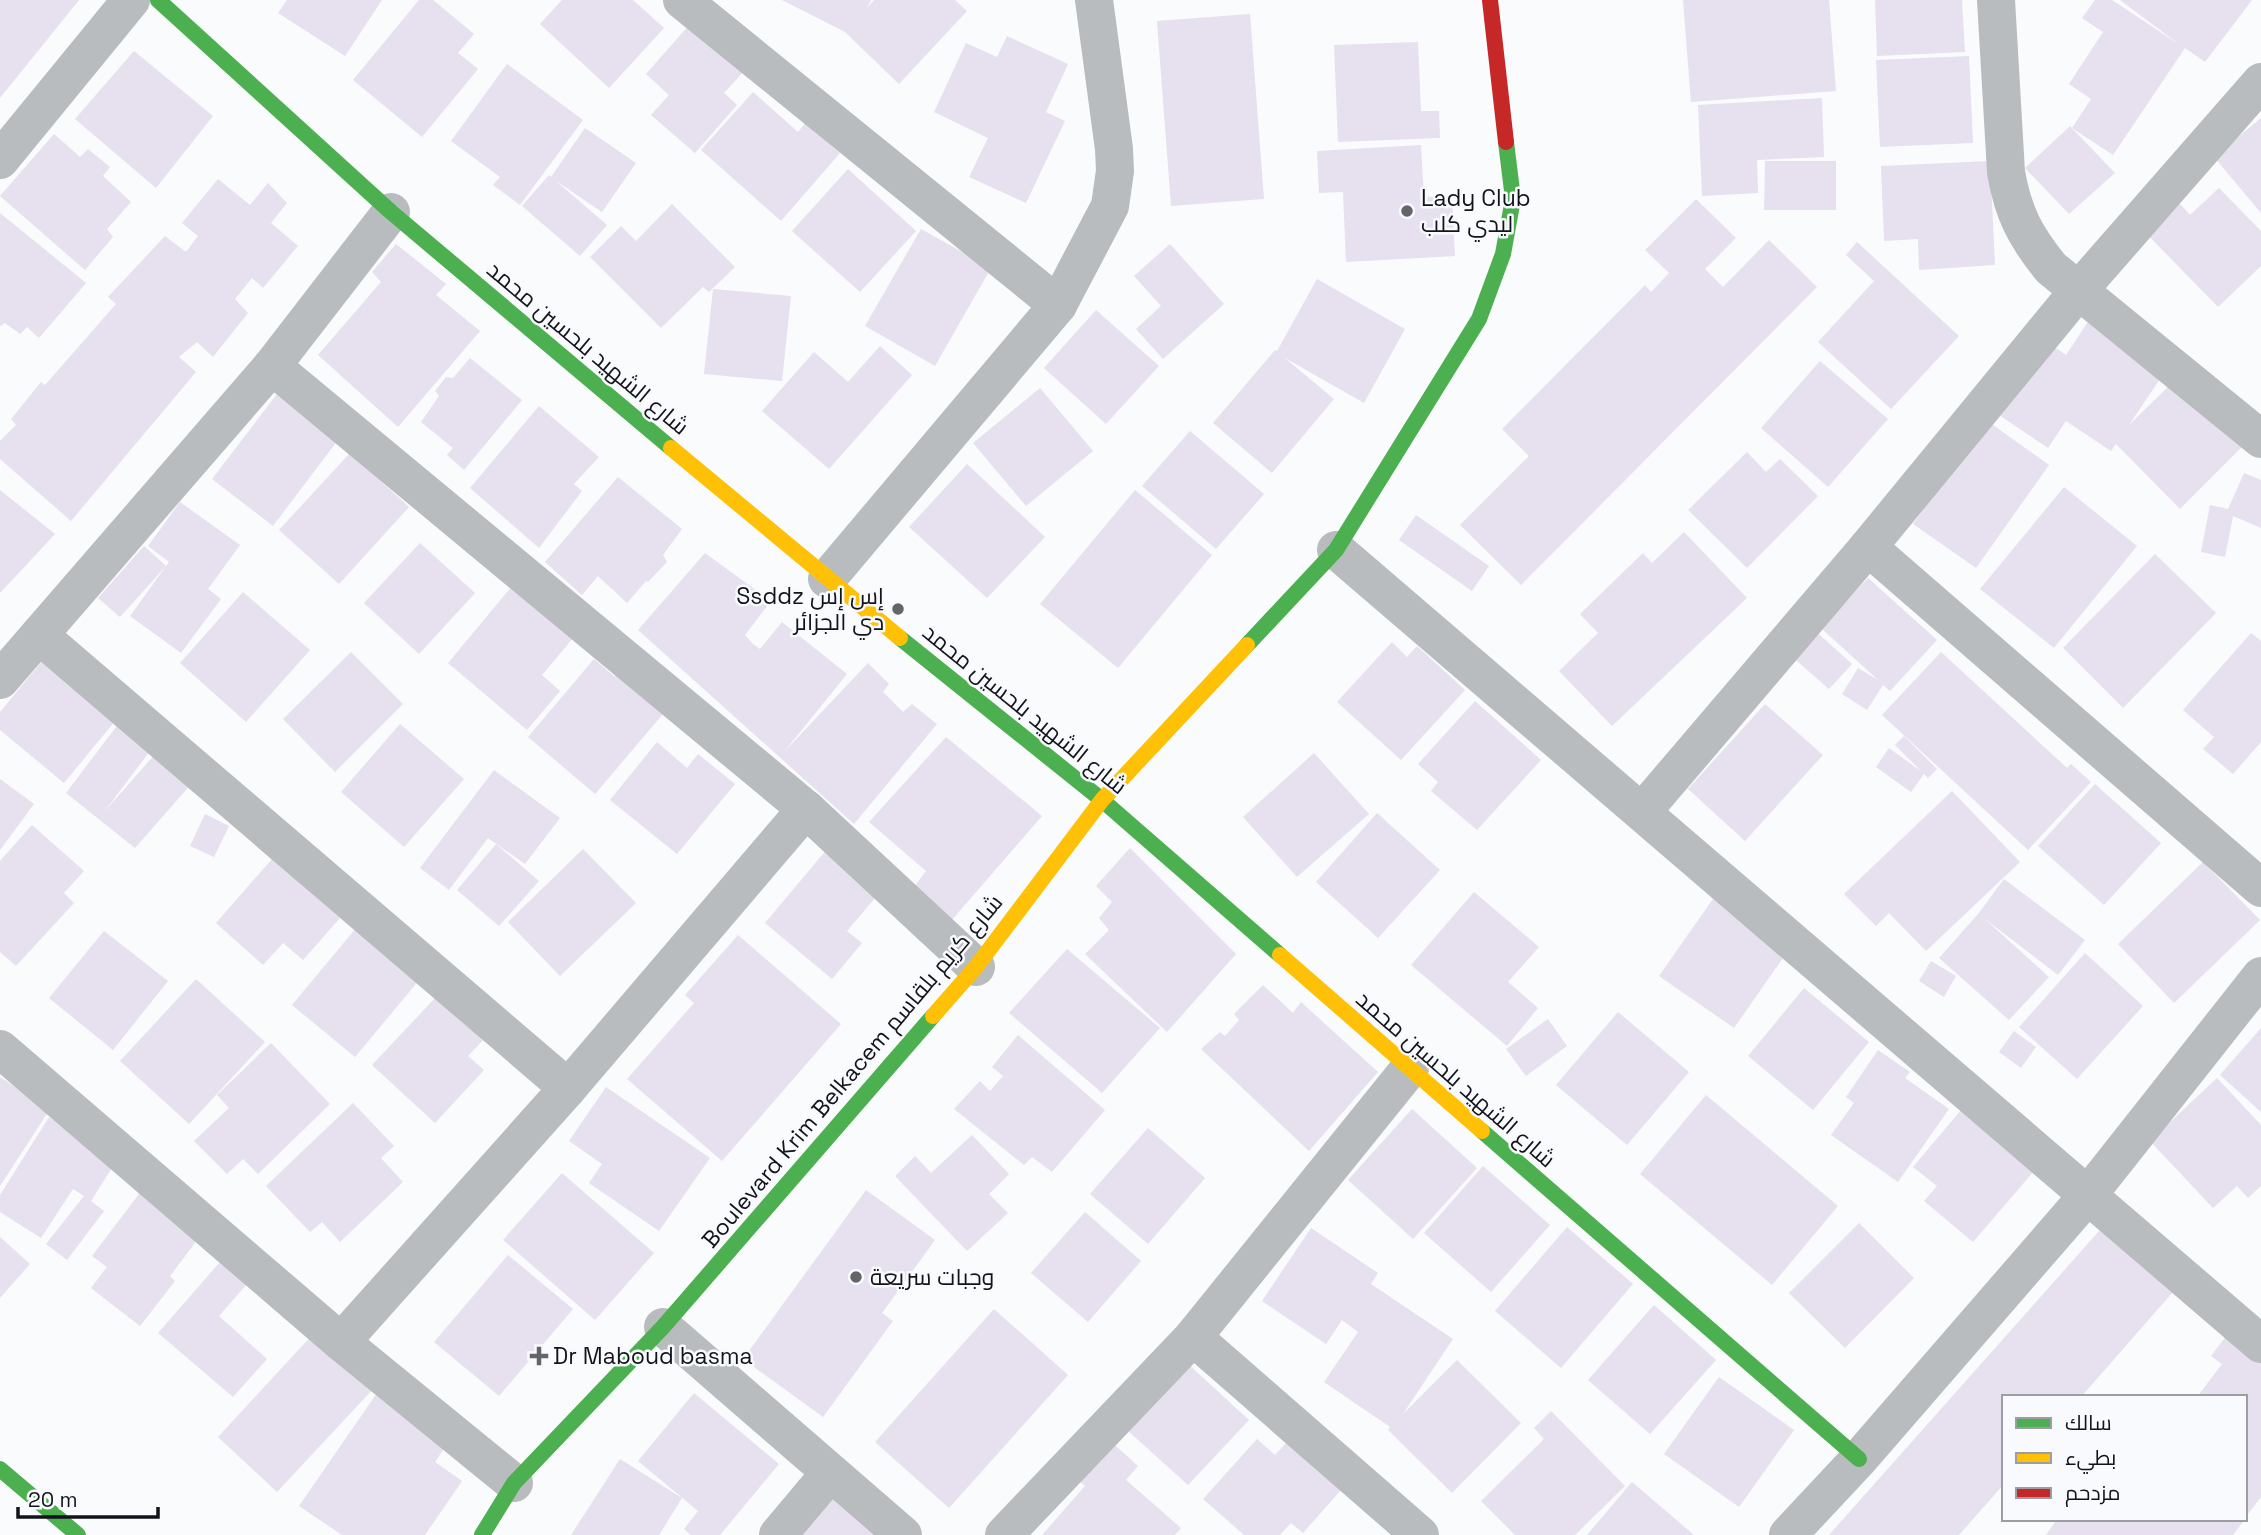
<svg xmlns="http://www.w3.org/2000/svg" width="2261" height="1535" viewBox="0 0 2261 1535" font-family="'Space Grotesk',Cairo,sans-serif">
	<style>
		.building { fill: #e6e0ef }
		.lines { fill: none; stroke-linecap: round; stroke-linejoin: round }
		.street { stroke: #b9bcbe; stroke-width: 38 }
		.fast { stroke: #4caf50; stroke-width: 16 }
		.slow { stroke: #ffc107; stroke-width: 16 }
		.jam { stroke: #c62828; stroke-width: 16 }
		.poi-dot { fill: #646569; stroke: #f9fafe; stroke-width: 2.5 }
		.labels { text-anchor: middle; stroke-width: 5; stroke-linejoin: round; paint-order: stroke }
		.poi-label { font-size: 23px; fill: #13141a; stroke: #f9fafe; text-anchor: start }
		.street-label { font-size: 23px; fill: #13141a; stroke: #f9fafe }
	</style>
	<rect width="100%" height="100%" fill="#fafbfd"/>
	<g class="building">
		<polygon points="0,0 79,0 0,98"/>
		<polygon points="287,0 382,0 345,56 278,13"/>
		<polygon points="419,0 433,0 474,34 458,53 478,69 422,137 353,80"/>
		<polygon points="562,0 633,0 664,28 609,88 540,24"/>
		<polygon points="782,0 871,0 867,8 874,0 955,0 967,11 899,84 845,32"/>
		<polygon points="1683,0 1829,0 1836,91 1691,102"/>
		<polygon points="1875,0 1962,0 1965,52 1877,56"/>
		<polygon points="2095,0 2112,0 2180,45 2120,0 2252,0 2205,62 2185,48 2113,155 2072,128 2091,99 2069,84 2103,32 2082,18"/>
		<polygon points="1250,14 1264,199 1171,206 1157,21"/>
		<polygon points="690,24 744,71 724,93 737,105 695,153 651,115 669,95 646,74"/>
		<polygon points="1007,36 1068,64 1046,112 1065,121 1026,203 969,177 988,138 934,112 966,43 997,57"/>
		<polygon points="1418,42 1421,111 1439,111 1440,138 1338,142 1334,45"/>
		<polygon points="134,51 213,116 156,188 75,119"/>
		<polygon points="1969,56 1973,143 1880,147 1876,60"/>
		<polygon points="507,64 583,120 520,205 493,185 500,177 451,141"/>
		<polygon points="753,92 798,132 805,123 840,153 781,221 701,150"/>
		<polygon points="1822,98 1824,157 1757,160 1758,193 1702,196 1698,105"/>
		<polygon points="2261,118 2261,213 2214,157"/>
		<polygon points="2070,126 2115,173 2069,214 2025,168"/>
		<polygon points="585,128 636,163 602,212 556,181 607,225 580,256 522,206 549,175 551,177"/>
		<polygon points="54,134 80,157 88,149 110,167 103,176 131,202 107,229 113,237 85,270 0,196"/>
		<polygon points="1421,145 1424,197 1452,196 1455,256 1346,262 1343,192 1319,193 1317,151"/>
		<polygon points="1765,161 1836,161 1836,210 1764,210"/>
		<polygon points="1990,161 1995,265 1919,270 1918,239 1884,241 1881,166"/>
		<polygon points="848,169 916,231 860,292 792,231"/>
		<polygon points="218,179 250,205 268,183 287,203 271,223 298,246 263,288 252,278 235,299 248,313 213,357 197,342 179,357 196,372 71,521 0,459 0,441 16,425 11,419 41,382 45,385 116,304 108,297 165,236 186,252 198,236 182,223"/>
		<polygon points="2219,188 2261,231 2261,266 2218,307 2141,228 2174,197 2190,215"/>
		<polygon points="1696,199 1736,238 1705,269 1723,287 1769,240 1817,287 1521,585 1460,525 1529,456 1502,429 1645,285 1651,292 1669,273 1645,250"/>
		<polygon points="672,204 735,267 709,292 703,287 661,328 590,257 621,226 636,241"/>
		<polygon points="0,213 86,283 39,338 27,327 20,334 5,323 0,326"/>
		<polygon points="921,229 991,268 935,366 865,326"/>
		<polygon points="1857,242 1959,336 1891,409 1818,342 1874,281 1846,255"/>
		<polygon points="396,244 446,284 436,295 480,331 398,427 318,355 381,282 372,272"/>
		<polygon points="1170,244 1224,304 1163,359 1136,329 1161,306 1134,276"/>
		<polygon points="1317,279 1405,329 1364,403 1285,358 1334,399 1272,473 1213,423 1275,350 1277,351"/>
		<polygon points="713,289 791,296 782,381 704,374"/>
		<polygon points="1096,310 1159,366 1106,424 1044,368"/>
		<polygon points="2091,317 2168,367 2129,425 2177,378 2244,445 2180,509 2116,444 2111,451 2066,421 2048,448 1999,415 2047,342 2066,355"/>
		<polygon points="880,346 912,375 829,469 762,411 814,352 848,382"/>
		<polygon points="470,358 522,400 464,470 447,455 453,448 421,422 439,396 435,391 446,377 453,378"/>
		<polygon points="1820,361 1888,419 1828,487 1761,428"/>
		<polygon points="1040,388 1093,451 1026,506 973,443"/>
		<polygon points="277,394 338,440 273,526 212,479"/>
		<polygon points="539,406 599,457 574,484 582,491 539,548 470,488"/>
		<polygon points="1986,420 2049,465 1976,568 1913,524"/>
		<polygon points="1190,431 1264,494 1216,549 1142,486"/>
		<polygon points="1747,452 1766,472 1780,459 1818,496 1747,568 1688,510"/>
		<polygon points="350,453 409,507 339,584 279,530"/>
		<polygon points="967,464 1045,537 987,598 909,527"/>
		<polygon points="2244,473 2261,480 2261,528 2233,516 2225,557 2201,552 2210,505 2228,509"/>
		<polygon points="618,477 682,529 663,555 667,562 648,582 646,581 627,603 598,576 582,595 545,562"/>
		<polygon points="2064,487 2137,546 2054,648 1980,589"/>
		<polygon points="0,490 55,534 0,593"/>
		<polygon points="1135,490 1212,555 1118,668 1040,604"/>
		<polygon points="180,502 240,545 208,589 221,599 181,653 130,616 169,562 148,546"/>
		<polygon points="1416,515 1489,566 1472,591 1399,540"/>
		<polygon points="1684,532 1747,598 1612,726 1559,671 1598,633 1580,614 1643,553 1652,563"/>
		<polygon points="420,543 475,593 419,654 364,603"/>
		<polygon points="144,546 166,566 120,617 98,598"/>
		<polygon points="705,553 771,601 745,635 753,644 760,649 782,622 847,674 784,752 868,663 889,684 883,692 903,712 912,704 937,724 854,824 638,630"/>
		<polygon points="2155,554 2216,613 2123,708 2063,648"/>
		<polygon points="1868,578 1937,640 1890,691 1883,685 1867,710 1842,694 1858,668 1878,680 1821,628"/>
		<polygon points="513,585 574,637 542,675 560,691 527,730 448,663"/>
		<polygon points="243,592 310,650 246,722 180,663"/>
		<polygon points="1813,629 1852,664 1829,689 1790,655"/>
		<polygon points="2251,633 2261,641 2261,742 2233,774 2203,749 2214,737 2183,710"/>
		<polygon points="1392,642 1407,657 1417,646 1465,690 1401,760 1337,702"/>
		<polygon points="351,652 403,704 335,772 283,719"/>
		<polygon points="1941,652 2067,768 2071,764 2091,782 2028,850 1882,715"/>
		<polygon points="594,659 615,677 616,674 663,714 595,794 528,737"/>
		<polygon points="43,660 120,715 64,783 0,730 0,712"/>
		<polygon points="1475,701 1541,760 1477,830 1431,791 1438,782 1418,764"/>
		<polygon points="1765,704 1823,755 1745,841 1688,789"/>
		<polygon points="126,714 159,739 104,812 165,743 200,774 135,848 66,793"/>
		<polygon points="400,724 464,779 404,847 341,792"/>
		<polygon points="1904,736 1937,769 1928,778 1924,774 1911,792 1876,767 1889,748 1922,772 1895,745"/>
		<polygon points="946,737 1042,816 950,922 912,890 926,871 869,822"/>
		<polygon points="657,742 687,768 698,754 735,784 677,854 610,800"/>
		<polygon points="1314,753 1369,814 1297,877 1243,817"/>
		<polygon points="494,770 560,818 525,864 488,838 449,890 420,868"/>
		<polygon points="0,779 34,804 0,850"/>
		<polygon points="2095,784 2161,843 2104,905 2038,846"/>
		<polygon points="1952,791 2020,862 1926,951 1889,913 1876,926 1844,894"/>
		<polygon points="1377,813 1440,870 1378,938 1316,882"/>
		<polygon points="205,814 229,826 214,857 190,846"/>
		<polygon points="32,825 84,871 64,893 74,903 16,966 0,952 0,861"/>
		<polygon points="833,842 886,885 847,931 862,943 832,979 765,923"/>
		<polygon points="496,844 539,881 499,926 457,890"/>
		<polygon points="1130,848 1236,954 1167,1032 1085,954 1109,930 1099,918 1112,902 1096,886"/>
		<polygon points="583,849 636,903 560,976 508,922"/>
		<polygon points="272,859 340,918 303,960 283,943 263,965 216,923"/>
		<polygon points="2203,862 2260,920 2174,1003 2118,944"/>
		<polygon points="2004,879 2085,940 2058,975 1985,919 2049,977 2009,1020 1939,958 1978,914"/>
		<polygon points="1474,892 1539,947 1508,982 1538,1008 1507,1046 1411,965"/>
		<polygon points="1715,896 1790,948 1734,1028 1659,976"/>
		<polygon points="357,927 420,979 355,1057 292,1005"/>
		<polygon points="104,931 168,981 113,1050 49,998"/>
		<polygon points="738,935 841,1024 722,1161 627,1079 694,1003 685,995"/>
		<polygon points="1067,949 1160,1028 1102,1093 1009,1013"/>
		<polygon points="2085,953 2143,1006 2077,1079 2019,1027"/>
		<polygon points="1931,961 1956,976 1944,997 1919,981"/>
		<polygon points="196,979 265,1042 189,1124 120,1061"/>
		<polygon points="1263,985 1293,1013 1301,1002 1378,1072 1309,1151 1201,1049 1220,1032 1225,1036 1239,1020 1234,1014"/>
		<polygon points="1804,988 1869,1042 1813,1110 1748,1056"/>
		<polygon points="437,996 484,1039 468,1056 484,1070 435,1123 372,1065"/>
		<polygon points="1618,1012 1689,1072 1627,1145 1556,1085"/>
		<polygon points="1548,1019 1567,1046 1526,1076 1506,1049"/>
		<polygon points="2261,1028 2261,1112 2220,1075"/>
		<polygon points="2014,1031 2036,1047 2021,1068 1999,1052"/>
		<polygon points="1018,1035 1105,1110 1052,1172 1032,1157 1024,1165 954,1109 980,1081 990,1091 1003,1076 992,1067"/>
		<polygon points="271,1043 330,1104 258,1174 243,1159 227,1174 194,1141 229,1108 217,1095"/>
		<polygon points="1878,1050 1910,1072 1905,1078 1949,1109 1898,1182 1831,1135 1854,1103 1846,1097"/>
		<polygon points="0,1077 50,1109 0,1186"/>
		<polygon points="2217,1078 2261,1125 2261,1186 2248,1198 2237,1186 2213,1208 2150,1141"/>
		<polygon points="606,1087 710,1158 659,1231 589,1183 602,1164 569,1141"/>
		<polygon points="1706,1095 1838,1206 1772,1285 1640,1174"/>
		<polygon points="353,1103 394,1146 381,1158 403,1182 340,1242 322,1222 310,1232 266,1186"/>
		<polygon points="1412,1109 1477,1168 1413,1239 1348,1180"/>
		<polygon points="1961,1110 2034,1171 1973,1242 1924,1201 1937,1186 1913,1167"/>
		<polygon points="49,1117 117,1160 91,1201 104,1211 67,1260 46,1244 84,1196 73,1189 41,1238 0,1212 0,1195"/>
		<polygon points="1148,1128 1205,1178 1148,1244 1090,1194"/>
		<polygon points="972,1135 1009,1174 989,1194 1008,1213 967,1251 895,1176 915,1156 931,1173"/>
		<polygon points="1483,1166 1550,1225 1491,1292 1424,1233"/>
		<polygon points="562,1173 654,1253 595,1320 503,1240"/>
		<polygon points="142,1190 201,1235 170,1276 175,1281 140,1326 91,1288 107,1267 92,1256"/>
		<polygon points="866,1190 935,1240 882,1313 893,1321 823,1417 743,1359"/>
		<polygon points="1085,1212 1141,1261 1088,1322 1031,1273"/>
		<polygon points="2107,1222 2179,1285 2081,1397 2004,1397 2004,1484 1959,1535 1829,1535"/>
		<polygon points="1859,1223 1914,1278 1845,1348 1789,1293"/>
		<polygon points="1567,1227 1633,1284 1561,1368 1495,1311"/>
		<polygon points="1311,1228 1378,1273 1371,1284 1453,1339 1403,1414 1457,1360 1521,1423 1452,1493 1388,1430 1390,1427 1324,1382 1358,1332 1342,1320 1326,1344 1262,1301"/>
		<polygon points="0,1237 30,1264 0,1298"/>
		<polygon points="508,1255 573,1309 499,1396 434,1342"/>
		<polygon points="220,1262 247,1284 219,1316 267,1359 233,1397 158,1333"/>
		<polygon points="1654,1305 1716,1360 1650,1434 1588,1380"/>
		<polygon points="994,1309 1068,1375 949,1508 875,1442"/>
		<polygon points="2230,1331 2261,1354 2261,1497 2245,1518 2245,1397 2197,1397 2222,1364 2211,1356"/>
		<polygon points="315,1332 375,1387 277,1492 218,1437"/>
		<polygon points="1187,1363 1249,1420 1188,1485 1126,1429"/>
		<polygon points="1719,1377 1794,1430 1739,1507 1664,1454"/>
		<polygon points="377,1393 449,1441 435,1462 462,1481 425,1535 342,1535 299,1506"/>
		<polygon points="694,1393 779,1464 720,1535 691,1535 684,1529 698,1511 638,1461"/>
		<polygon points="1551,1411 1625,1486 1575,1535 1515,1535 1481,1501 1544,1439 1534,1428"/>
		<polygon points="1106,1437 1138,1466 1126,1480 1181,1528 1175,1535 1042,1535 1085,1486 1073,1475"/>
		<polygon points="1257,1439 1275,1455 1287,1442 1341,1490 1303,1533 1291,1523 1280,1535 1244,1535 1203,1499"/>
		<polygon points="620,1459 682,1498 659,1535 571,1535"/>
		<polygon points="1632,1482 1694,1535 1587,1535"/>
		<polygon points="836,1493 886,1535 801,1535"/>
		<polygon points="2057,1519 2245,1519 2233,1535 2046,1535"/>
	</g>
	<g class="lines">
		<g class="street">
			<polyline points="682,0 1058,305"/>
			<path d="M1996,0L2006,172C2013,213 2025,236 2051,268L2261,439"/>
			<polyline points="0,160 131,0"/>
			<polyline points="272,366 806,809 976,967"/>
			<polyline points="1868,547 2261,888"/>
			<polyline points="1336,550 2261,1344"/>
			<polyline points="827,579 1058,305 1110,206 1115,171 1114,149 1094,0"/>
			<polyline points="39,635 568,1088"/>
			<polyline points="0,680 272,366 391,212"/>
			<polyline points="1642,812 1868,547 2079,290 2261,82"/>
			<polyline points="0,1049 341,1342 514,1483"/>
			<polyline points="663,1327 903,1535"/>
			<polyline points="1193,1337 1420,1535"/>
			<polyline points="341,1342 568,1088 806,809"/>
			<polyline points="778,1535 830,1473"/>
			<polyline points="1004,1535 1193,1337 1410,1068"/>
			<polyline points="1788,1535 1859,1459 2088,1195 2261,976"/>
		</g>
		<g class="fast">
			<polyline points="158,0 391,212 671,448"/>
			<polyline points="900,638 1102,800 1280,955"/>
			<polyline points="1247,645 1336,550 1479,319 1503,254 1513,199 1506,142"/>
			<polyline points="1482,1131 1859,1459"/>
			<polyline points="0,1469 78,1535"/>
			<polyline points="482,1535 514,1483 663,1327 933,1016"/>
		</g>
		<g class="slow">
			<polyline points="671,448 900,638"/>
			<polyline points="1280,955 1482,1131"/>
			<polyline points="933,1016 976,967 1102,800 1247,645"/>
		</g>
		<polyline class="jam" points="1490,0 1506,142"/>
	</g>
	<g class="poi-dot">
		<circle cx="1407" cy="211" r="7"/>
		<circle cx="898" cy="609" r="7"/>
		<circle cx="856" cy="1277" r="7"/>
		<path d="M535.5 1345.5h7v7h7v7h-7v7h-7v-7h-7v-7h7z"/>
	</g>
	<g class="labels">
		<g class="poi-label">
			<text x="1421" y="206">Lady Club<tspan x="1421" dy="26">ليدي كلب</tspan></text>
			<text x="884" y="604" text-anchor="end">Ssddz إس إس<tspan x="884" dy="26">دي الجزائر</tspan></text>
			<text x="870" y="1285">وجبات سريعة</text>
			<text x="553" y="1364">Dr Maboud basma</text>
		</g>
		<g class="street-label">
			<text transform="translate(588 348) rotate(40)" y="8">شارع الشهيد بلحسين محمد</text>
			<text transform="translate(1025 709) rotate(39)" y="8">شارع الشهيد بلحسين محمد</text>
			<text transform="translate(852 1071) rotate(-50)" y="8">Boulevard Krim Belkacem شارع كريم بلقاسم</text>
			<text transform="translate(1456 1079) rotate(41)" y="8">شارع الشهيد بلحسين محمد</text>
		</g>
	</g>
	<rect x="2002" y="1395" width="245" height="126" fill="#f9fafe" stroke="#9d9ea3" stroke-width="2"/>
	<rect x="2016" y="1418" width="35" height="10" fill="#4caf50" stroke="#9d9ea3" stroke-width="2"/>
	<text x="2065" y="1430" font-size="21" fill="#13141a">سالك</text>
	<rect x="2016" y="1453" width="35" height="10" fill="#ffc107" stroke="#9d9ea3" stroke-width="2"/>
	<text x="2065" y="1465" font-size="21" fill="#13141a">بطيء</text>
	<rect x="2016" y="1488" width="35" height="10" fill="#c62828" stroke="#9d9ea3" stroke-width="2"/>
	<text x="2065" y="1500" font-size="21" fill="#13141a">مزدحم</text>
	<path d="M18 1507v10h140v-10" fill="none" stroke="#13141a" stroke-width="3.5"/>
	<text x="28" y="1507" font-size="21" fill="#13141a" stroke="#f9fafe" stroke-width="5" paint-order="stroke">20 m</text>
</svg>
